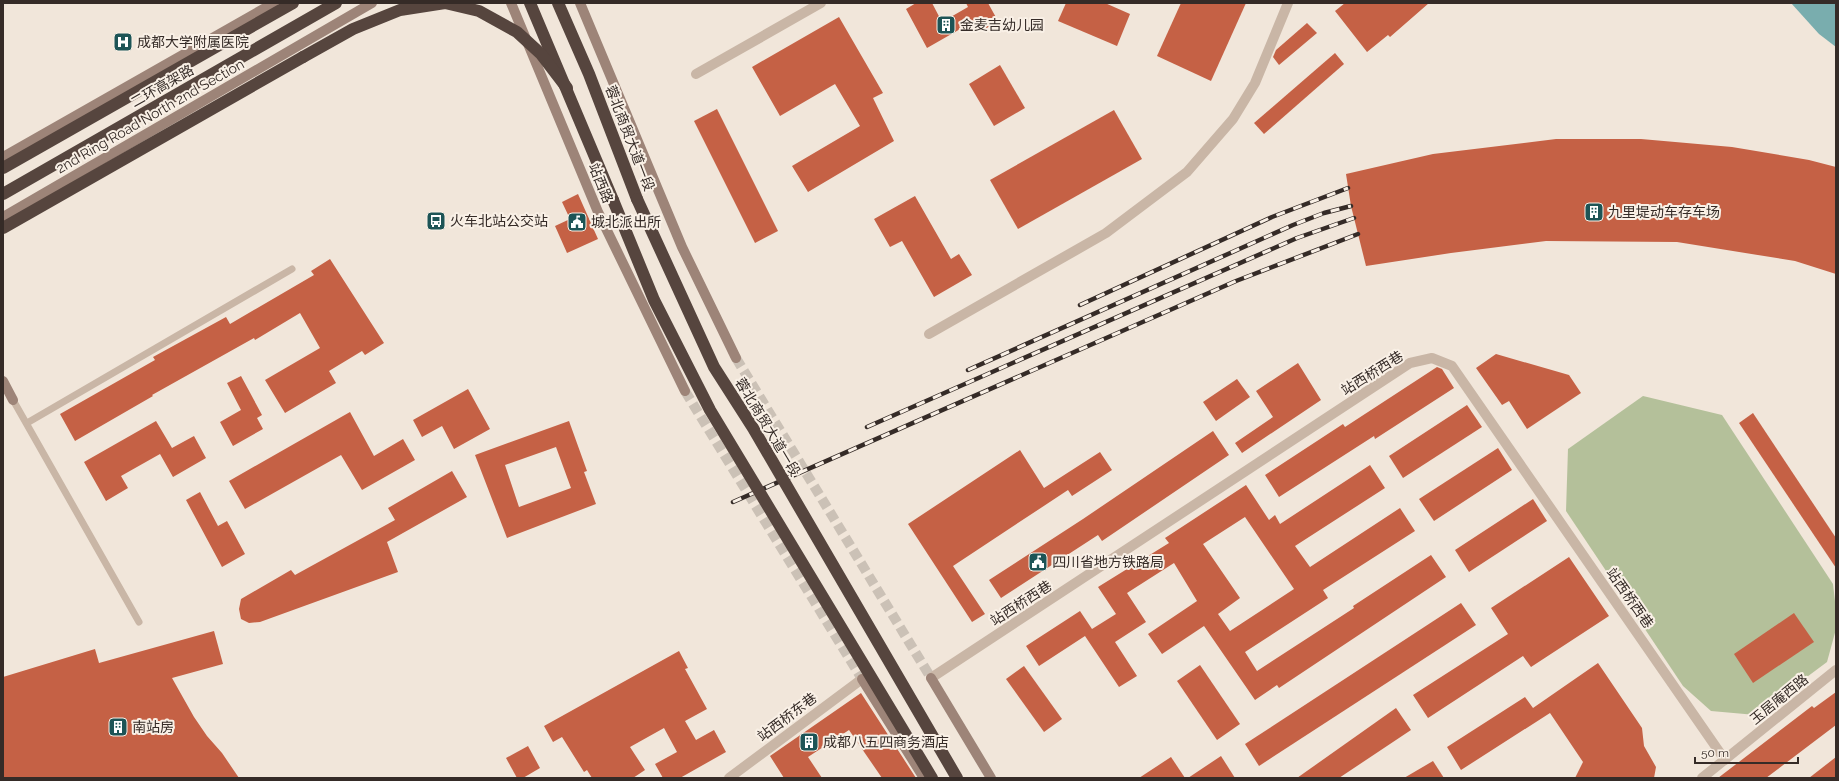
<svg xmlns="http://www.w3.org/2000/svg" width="1839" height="781" viewBox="0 0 1839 781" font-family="Raleway,'Noto Sans SC',sans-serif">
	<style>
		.green { fill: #b4c09a }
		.water { fill: #79adae }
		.building { fill: #c56145; fill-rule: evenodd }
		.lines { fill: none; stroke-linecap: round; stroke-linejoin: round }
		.secondary-tunnel { stroke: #cbc1b6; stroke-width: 10; stroke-dasharray: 10 5; stroke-linecap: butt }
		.lane { stroke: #c9b6a6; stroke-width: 7 }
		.street { stroke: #c9b6a6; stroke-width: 10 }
		.secondary { stroke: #9d8478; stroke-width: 10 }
		.highway { stroke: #56453e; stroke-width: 12 }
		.rail-casing { stroke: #352b27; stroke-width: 4.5 }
		.rail { stroke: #f9f0e6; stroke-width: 3; stroke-dasharray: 9; stroke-linecap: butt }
		.highway-bridge { stroke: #56453e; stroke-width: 12 }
		.labels { text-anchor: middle; stroke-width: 4; stroke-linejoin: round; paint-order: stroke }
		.poi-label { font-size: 14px; fill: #352b27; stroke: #f9f0e6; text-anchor: start }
		.street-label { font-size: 14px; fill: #352b27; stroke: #f9f0e6 }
	</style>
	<rect width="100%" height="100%" fill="#f1e6da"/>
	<polygon class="green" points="1643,396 1722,415 1833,584 1836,610 1836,629 1827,662 1756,715 1711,711 1683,686 1566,511 1568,449"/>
	<polygon class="water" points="1791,3 1836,3 1836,47 1819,34"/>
	<g class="building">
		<polygon points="916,3 932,3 942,22 968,7 966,3 988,3 998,21 982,31 976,20 927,48 906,9"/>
		<polygon points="1066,3 1105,3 1130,14 1117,46 1058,21"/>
		<polygon points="1181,3 1246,3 1211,81 1157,56"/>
		<polygon points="1345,3 1429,3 1390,37 1388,35 1367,52 1335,11"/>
		<polygon points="839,17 883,93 873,98 894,141 808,192 792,166 860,126 835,84 780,116 752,67"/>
		<polygon points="1307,23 1317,33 1279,65 1273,57 1276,50"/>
		<polygon points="1335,53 1344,64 1264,134 1254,123"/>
		<polygon points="1000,65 1025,108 994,126 969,84"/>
		<polygon points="717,109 778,231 755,243 694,121"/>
		<polygon points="1114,110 1142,159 1018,229 990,180"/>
		<polygon points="1556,139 1641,139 1732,147 1809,160 1836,167 1836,274 1795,261 1677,242 1546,241 1451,253 1366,266 1351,206 1346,174 1433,154"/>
		<polygon points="578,194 598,239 567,253 555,226 570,219 562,202"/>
		<polygon points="915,196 951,259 959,254 972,275 934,297 902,241 890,247 874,219"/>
		<polygon points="330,259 384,343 365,355 362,351 329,371 336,383 285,413 265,380 320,348 300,313 255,340 254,338 152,395 153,396 75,441 60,414 155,360 153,357 226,317 230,324 314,275 311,271"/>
		<polygon points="1496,354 1569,375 1581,393 1527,429 1509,401 1502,405 1476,368"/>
		<polygon points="1298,363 1321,400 1242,453 1235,443 1273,417 1256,391"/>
		<polygon points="1437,367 1442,369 1454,388 1375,439 1374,436 1279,497 1265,475 1343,424 1345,427"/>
		<polygon points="241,376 262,415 257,418 263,429 233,446 220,422 241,410 227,383"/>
		<polygon points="1237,379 1250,397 1216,421 1203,402"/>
		<polygon points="468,389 490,429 454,449 442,426 422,437 413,420"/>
		<polygon points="1467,405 1482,427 1403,478 1389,456"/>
		<polygon points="350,412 374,456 403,439 415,460 362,490 341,455 245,509 229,481"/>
		<polygon points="1753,413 1836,538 1836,568 1739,423"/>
		<polygon points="156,421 172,448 194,436 206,458 173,477 160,454 121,476 128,488 106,501 84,462"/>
		<path d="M569,421L587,471L584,472L596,504L507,538L475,455ZM556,447L571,488L519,507L505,465Z"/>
		<polygon points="1213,431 1229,455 1102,541 1098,535 1001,598 989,580 1083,519"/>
		<polygon points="1498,448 1512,470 1434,521 1419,499"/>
		<polygon points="1020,450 1044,488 1100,452 1112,470 1072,496 1068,490 953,566 985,614 972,622 908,524"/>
		<path d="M1370,465L1385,488L1295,546L1310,567L1400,508L1415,531L1323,590L1328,598L1245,652L1257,671L1354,608L1353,606L1431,555L1446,577L1279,688L1277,685L1255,700L1204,626L1162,654L1148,634L1197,601L1174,563L1127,593L1146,622L1115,642L1137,676L1119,687L1085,636L1039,666L1026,646L1080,611L1092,629L1116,614L1098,587L1169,543L1165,538L1246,485L1269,520L1275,515L1280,524ZM1245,517L1294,589L1230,631L1218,614L1240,598L1203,544Z"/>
		<polygon points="452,471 467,497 387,542 398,572 260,622 249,623 241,619 239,609 241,599 291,570 295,575 395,520 388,508"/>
		<polygon points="200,492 218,526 227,521 245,554 222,567 186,500"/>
		<polygon points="1533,499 1547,521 1469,572 1455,550"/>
		<polygon points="1569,557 1609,616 1531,667 1523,656 1428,718 1413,695 1508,634 1491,608"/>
		<polygon points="1461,603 1476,625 1259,766 1245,744"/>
		<polygon points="1794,613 1814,642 1753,683 1734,654"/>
		<polygon points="214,631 223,664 172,678 194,717 207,736 222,753 239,778 3,778 3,677 95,649 99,663"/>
		<polygon points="679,651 688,668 685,669 707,709 685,721 696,740 714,730 726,752 680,778 663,778 655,764 677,752 664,728 630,747 645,770 633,778 592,778 587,770 584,772 562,737 553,742 544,726"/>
		<polygon points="1598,663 1642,728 1644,746 1656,767 1654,778 1575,778 1583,762 1550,713 1461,770 1447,747 1525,697 1533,708"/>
		<polygon points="1200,665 1240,724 1217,740 1177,681"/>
		<polygon points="1024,666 1062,719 1044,732 1006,679"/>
		<polygon points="1836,692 1836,725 1766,778 1718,778 1812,706 1814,708"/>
		<polygon points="861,693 916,778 882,778 849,730 808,757 822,778 784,778 770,756"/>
		<polygon points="1396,708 1411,730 1339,778 1297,778"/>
		<polygon points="528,746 540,768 523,778 517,778 506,758"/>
		<polygon points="1221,756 1235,778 1188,778"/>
		<polygon points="1171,757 1185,778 1139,778"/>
		<polygon points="1836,757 1836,778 1809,778"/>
		<polygon points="1433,761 1444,778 1404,778"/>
	</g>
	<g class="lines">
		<g class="secondary-tunnel">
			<polyline points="736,358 931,678"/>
			<polyline points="685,391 862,679"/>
		</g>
		<g class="lane">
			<polyline points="13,400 139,622"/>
			<polyline points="27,423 292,269"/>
		</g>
		<g class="street">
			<polyline points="696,74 821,3"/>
			<polyline points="929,334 1106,233 1187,172 1233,119 1255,83 1288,3"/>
			<polyline points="931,678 1410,363 1432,358 1452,366 1725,760"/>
			<polyline points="729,778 862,679"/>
			<polyline points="1702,778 1836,670"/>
		</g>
		<g class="secondary">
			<polyline points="511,3 598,212 685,391"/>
			<polyline points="580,3 682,247 736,358"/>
			<polyline points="3,157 274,3"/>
			<polyline points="3,217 372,3"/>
			<polyline points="3,381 13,400"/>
			<polyline points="931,678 991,778"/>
			<polyline points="862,679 924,778"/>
		</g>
		<g class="highway">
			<polyline points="530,3 613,200"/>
			<polyline points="558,3 589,74 637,199"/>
			<polyline points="3,194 336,3"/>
			<polyline points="3,228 303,57"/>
		</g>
		<defs>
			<g id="rail">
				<polyline points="1080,305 1272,217 1348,188"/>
				<polyline points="968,370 1293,225 1324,213 1351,206"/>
				<polyline points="867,427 1297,238 1354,218"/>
				<polyline points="733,502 1236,281 1358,234"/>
			</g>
		</defs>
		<use href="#rail" class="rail-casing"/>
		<use href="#rail" class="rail"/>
		<g class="highway-bridge">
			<polyline points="303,57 353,29 400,10 445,3 479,11 517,32 541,54 567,88"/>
			<polyline points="3,168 293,3"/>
			<polyline points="637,199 714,367 753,428 957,778"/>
			<polyline points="613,200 654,300 710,410 932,778"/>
		</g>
	</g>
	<defs>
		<symbol id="building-square" viewBox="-11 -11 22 22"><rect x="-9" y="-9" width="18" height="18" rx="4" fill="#1d5456" stroke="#f9f0e6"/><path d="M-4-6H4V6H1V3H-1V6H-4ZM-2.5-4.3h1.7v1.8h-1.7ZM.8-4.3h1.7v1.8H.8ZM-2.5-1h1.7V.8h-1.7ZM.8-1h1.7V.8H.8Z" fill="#fff"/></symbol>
		<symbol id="hospital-square" viewBox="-11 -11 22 22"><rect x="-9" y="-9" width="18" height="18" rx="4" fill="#1d5456" stroke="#f9f0e6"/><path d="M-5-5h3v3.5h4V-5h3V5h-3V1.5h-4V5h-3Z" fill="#fff"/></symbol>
		<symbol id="bus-square" viewBox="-11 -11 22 22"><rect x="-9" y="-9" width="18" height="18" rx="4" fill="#1d5456" stroke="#f9f0e6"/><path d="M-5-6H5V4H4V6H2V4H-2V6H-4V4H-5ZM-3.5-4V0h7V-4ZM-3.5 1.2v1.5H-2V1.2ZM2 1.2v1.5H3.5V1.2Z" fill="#fff"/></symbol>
		<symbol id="civic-square" viewBox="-11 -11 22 22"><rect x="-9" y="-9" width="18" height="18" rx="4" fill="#1d5456" stroke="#f9f0e6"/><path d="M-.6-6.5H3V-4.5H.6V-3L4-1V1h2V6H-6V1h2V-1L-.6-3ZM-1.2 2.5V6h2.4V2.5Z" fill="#fff"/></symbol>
	</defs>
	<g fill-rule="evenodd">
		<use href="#building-square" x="935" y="14" width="22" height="22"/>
		<use href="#hospital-square" x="112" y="31" width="22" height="22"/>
		<use href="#building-square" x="1583" y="201" width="22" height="22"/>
		<use href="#bus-square" x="425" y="210" width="22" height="22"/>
		<use href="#civic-square" x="566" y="211" width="22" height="22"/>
		<use href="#civic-square" x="1027" y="551" width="22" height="22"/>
		<use href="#building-square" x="107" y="716" width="22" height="22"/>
		<use href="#building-square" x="798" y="731" width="22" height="22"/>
	</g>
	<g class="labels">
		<g class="poi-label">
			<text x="960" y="30">金麦吉幼儿园</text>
			<text x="137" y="47">成都大学附属医院</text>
			<text x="1608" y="217">九里堤动车存车场</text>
			<text x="450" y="226">火车北站公交站</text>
			<text x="591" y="227">城北派出所</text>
			<text x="1052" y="567">四川省地方铁路局</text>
			<text x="132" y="732">南站房</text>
			<text x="823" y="747">成都八五四商务酒店</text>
		</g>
		<g class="street-label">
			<text transform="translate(162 86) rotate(-30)" y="5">二环高架路</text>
			<text transform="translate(150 116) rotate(-30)" y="5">2nd Ring Road North 2nd Section</text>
			<text transform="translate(630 138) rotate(69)" y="5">蓉北商贸大道一段</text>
			<text transform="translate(601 183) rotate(68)" y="5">站西路</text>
			<text transform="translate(1372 373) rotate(-32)" y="5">站西桥西巷</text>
			<text transform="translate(768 427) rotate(59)" y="5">蓉北商贸大道一段</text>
			<text transform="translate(1630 598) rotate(55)" y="5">站西桥西巷</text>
			<text transform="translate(1021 603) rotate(-33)" y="5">站西桥西巷</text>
			<text transform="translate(1779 699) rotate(-39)" y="5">玉居庵西路</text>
			<text transform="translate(787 717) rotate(-37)" y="5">站西桥东巷</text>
		</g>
	</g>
	<rect width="1839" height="781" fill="none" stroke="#352b27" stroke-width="8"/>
	<path d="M1695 757v6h103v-6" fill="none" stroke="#352b27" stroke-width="2"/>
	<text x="1701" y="757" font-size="12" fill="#352b27" stroke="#f9f0e6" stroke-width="3" paint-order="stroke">50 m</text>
</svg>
